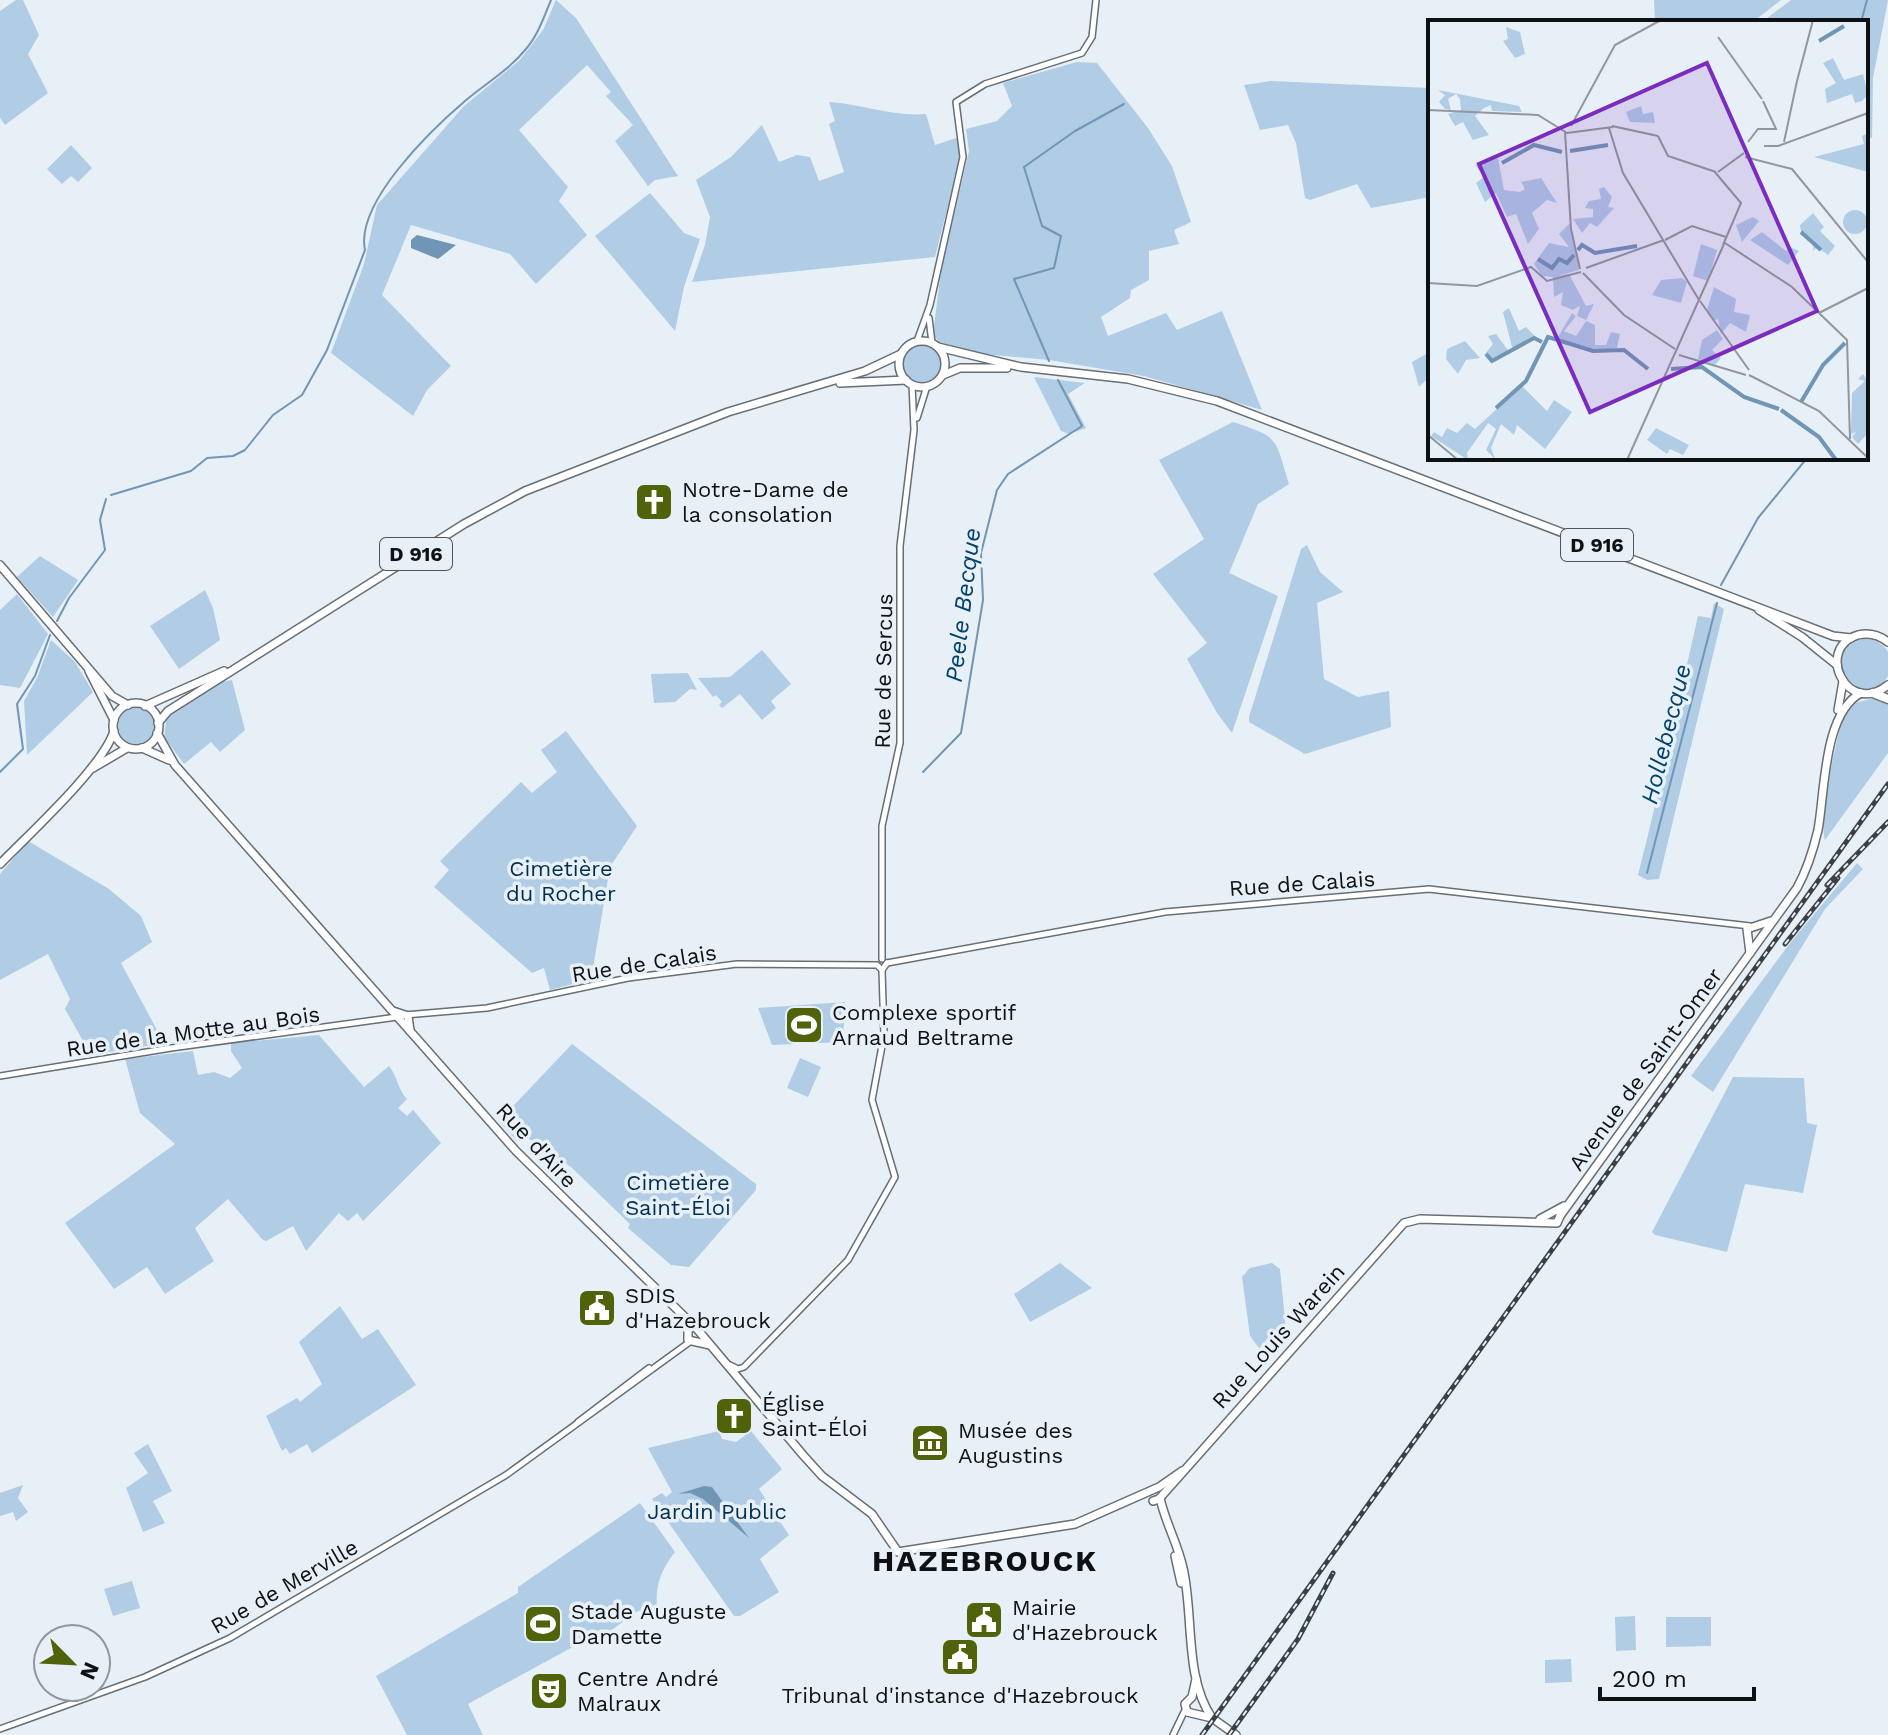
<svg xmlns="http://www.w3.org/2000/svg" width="1888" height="1735" viewBox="0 0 1888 1735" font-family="'Work Sans',sans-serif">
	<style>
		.green { fill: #b1cce5 }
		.water { fill: #7195b4 }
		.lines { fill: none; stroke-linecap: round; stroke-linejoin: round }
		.stream { stroke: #7195b4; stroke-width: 2 }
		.minor-casing { stroke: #676e74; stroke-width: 8 }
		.major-casing { stroke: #676e74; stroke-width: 10 }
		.highway-casing { stroke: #676e74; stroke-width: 11 }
		.minor { stroke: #fff; stroke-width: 5 }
		.major { stroke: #fff; stroke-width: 7 }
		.highway { stroke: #fff; stroke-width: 8 }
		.rail-casing { stroke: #3c4044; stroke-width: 5 }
		.rail { stroke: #e8f0f7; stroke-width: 2; stroke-dasharray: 6; stroke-linecap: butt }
		.labels { text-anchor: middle; stroke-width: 7; stroke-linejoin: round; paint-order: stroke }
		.shield { fill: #e8f0f7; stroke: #4f5457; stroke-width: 2 }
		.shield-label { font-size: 20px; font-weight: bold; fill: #0e1113 }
		.poi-label { font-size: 22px; fill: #0e1113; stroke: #e8f0f7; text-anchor: start }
		.street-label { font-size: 22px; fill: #0e1113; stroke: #e8f0f7 }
		.park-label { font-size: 22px; fill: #012e4d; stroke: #e8f0f7 }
		.water-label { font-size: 24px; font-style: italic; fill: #02426b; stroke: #e8f0f7 }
		.district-label { font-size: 30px; font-weight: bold; letter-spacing: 2px; fill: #0e1113; stroke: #e8f0f7 }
		.inset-river { fill: none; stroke: #7195b4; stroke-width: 4 }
		.inset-road { fill: none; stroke: #91979c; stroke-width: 2 }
		.view { fill: #7b2cbf; fill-opacity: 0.15; stroke: #7b2cbf; stroke-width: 4 }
		.inset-edge { fill: none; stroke: #0e1113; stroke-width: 4 }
	</style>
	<rect width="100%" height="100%" fill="#e8f0f7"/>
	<g class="green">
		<polygon points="16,0 23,0 39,35 28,54 48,93 5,125 0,118 0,11"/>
		<polygon points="556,0 576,18 678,176 655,180 648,186 615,141 633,125 606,96 611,92 587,65 519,130 568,187 559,201 587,235 536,284 510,254 411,225 382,295 451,366 427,390 413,416 331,353 364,264 377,205 464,106 520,60 543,30"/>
		<polygon points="1654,0 1781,0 1753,22 1655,22"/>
		<polygon points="1791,0 1888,0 1873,78 1872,138 1866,138 1866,22 1762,22"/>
		<polygon points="1077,62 1097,63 1148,128 1172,166 1191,222 1174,230 1179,244 1149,251 1149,280 1131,290 1130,298 1101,317 1108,336 1166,313 1177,330 1222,311 1262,410 1144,376 1049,360 973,353 939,342 933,334 941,271 969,151 966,129 997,121 1012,106 1003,83"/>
		<polygon points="1271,81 1430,88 1430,197 1371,208 1357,184 1310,200 1305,198 1296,143 1288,125 1260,130 1244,85"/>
		<path d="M829,102C862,104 894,117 926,114L935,145L959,137V162L935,257L692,282L705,245L710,217L696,180L731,157L762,125L779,162L797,155L810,157L819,181L844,172L829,124L835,121Z"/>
		<polygon points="71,145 92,168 78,182 71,176 62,184 47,169"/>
		<polygon points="650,193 684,233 700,239 684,287 675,331 595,236"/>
		<circle cx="922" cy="364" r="19"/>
		<polygon points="1430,352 1430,376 1419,387 1412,362"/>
		<polygon points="1034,377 1085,383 1068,394 1086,428 1069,434 1061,431"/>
		<path d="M1233,422C1280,437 1275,438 1289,484L1258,504L1229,573L1278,596L1232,733L1217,713L1187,659L1207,643L1153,574L1204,539L1159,460Z"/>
		<polygon points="1307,545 1320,572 1343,592 1317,603 1324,679 1358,697 1389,691 1391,727 1305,754 1249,722 1249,717 1301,549"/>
		<polygon points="40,556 78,580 53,617 17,577"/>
		<polygon points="205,590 213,608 220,640 179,669 150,626"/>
		<polygon points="17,594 48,634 20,688 0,685 0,610"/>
		<path d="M1714,603L1724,609L1659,879L1647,880L1638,875C1660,789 1678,702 1698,616L1711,618Z"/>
		<circle cx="1866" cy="664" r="25"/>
		<polygon points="51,640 75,662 93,692 27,755 24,701 37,678"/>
		<polygon points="762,650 791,684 771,701 776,708 762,720 740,694 722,708 719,705 722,702 716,695 713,697 698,678 730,677"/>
		<polygon points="688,673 697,690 690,689 675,702 654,703 651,674"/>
		<polygon points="232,680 245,730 220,752 211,742 184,764 164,737 167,716 221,682"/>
		<path d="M1879,698L1888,703V753L1825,840C1818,826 1837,728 1846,712C1854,700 1867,700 1879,698Z"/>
		<circle cx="136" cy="726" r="18"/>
		<polygon points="566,731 637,826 610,867 593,968 573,984 550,990 544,968 532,973 434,887 449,870 440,861 521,782 532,793 557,772 541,750"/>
		<polygon points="28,841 109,889 141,916 152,942 121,963 164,1043 91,1055 65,1009 70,999 48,954 0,980 0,874"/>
		<polygon points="1857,863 1863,869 1825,909 1713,1092 1691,1076 1790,943"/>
		<polygon points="845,1002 843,1042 772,1045 758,1008"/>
		<path d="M319,1035L364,1087L389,1066C398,1077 397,1088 407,1099L398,1108L407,1116L413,1110L441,1143L363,1221L357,1213L348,1221L339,1213L306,1251L293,1226L266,1241L262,1239L228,1199L195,1228L214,1261L165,1294L147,1267L114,1289L65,1223L175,1144L140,1113L125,1059L193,1051L198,1075L214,1072L230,1078L242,1068L231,1051V1043Z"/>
		<polygon points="572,1044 756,1184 756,1190 689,1267 671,1265 628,1228 630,1224 571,1167 523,1135 517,1141 499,1121"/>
		<polygon points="800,1058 821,1067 808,1097 787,1088"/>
		<polygon points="1733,1077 1804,1078 1807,1123 1817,1125 1803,1193 1745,1184 1727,1252 1655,1235 1652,1232"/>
		<polygon points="1060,1263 1092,1288 1030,1322 1014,1294"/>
		<polygon points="1272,1263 1280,1269 1286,1330 1279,1339 1259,1348 1250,1336 1242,1277 1250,1268"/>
		<polygon points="340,1306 362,1339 378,1329 416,1385 312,1453 307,1444 290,1454 286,1448 282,1451 266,1416 297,1398 300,1402 322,1384 299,1342"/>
		<polygon points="719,1431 722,1439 736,1442 751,1431 782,1469 759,1489 789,1535 760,1559 779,1592 740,1616 734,1616 652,1499 662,1493 666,1497 672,1492 648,1448"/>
		<polygon points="148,1444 172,1491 153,1501 165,1523 143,1532 126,1488 148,1473 134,1453"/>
		<polygon points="23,1485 18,1498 28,1512 16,1521 13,1512 0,1516 0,1493"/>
		<path d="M640,1503L675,1552C661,1570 655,1585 657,1608L638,1611L595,1642L591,1637L468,1704L483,1735H407L376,1676L518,1593V1587Z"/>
		<polygon points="132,1581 140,1608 113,1616 104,1589"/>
		<polygon points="1635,1616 1636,1650 1616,1651 1615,1617"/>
		<polygon points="1666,1617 1711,1617 1711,1646 1666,1647"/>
		<polygon points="1571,1659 1572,1682 1545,1683 1545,1660"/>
	</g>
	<g class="water">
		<polygon points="417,235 456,245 438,259 411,248 411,240"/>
		<polygon points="704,1486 712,1487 749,1538 703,1499 690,1493 678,1494"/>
	</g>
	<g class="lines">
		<g class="stream">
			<polyline points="1861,22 1867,0"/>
			<polyline points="1049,361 1014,279 1054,268 1061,236 1042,226 1024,167 1075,131 1124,104"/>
			<path d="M111,495L191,471L207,458L233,456L245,450L273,415L302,395L327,350L365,250C355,203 431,130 465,101C485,84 508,71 526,49C538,35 544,17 551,0"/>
			<polyline points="1721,585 1758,518 1807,458"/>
			<polyline points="57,621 69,598 105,550 100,520 106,499"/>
			<polyline points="0,772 23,749 17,704 35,676 50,635"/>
			<polyline points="923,772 961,733 983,600 981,553 997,490 1008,474 1082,426 1058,380"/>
			<polyline points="1647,873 1717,603"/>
		</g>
		<defs>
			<g id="minor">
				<polyline points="929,318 932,343"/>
				<polyline points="917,341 930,305 963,157 956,102 985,84 1082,53 1092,37 1096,0"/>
				<polyline points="917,418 927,386"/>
				<polyline points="882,959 882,826 900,743 900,546 914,430 912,384"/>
				<polyline points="887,963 1165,912 1429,889 1750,926"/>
				<polyline points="405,1015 487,1008 628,978 737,964 877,965 882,970 887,963"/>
				<polyline points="0,1076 171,1048 397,1017"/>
				<polyline points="730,1365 738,1369 744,1367 848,1260 895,1177 872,1100 884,1035 882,970"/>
				<polyline points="578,1422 649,1368"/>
				<polyline points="0,1729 145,1677 230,1638 506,1475 691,1341"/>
				<polyline points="1173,1735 1185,1710"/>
			</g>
			<g id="major">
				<circle cx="922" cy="364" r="23"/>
				<polyline points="938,347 1021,367 1128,379 1217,401 1833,636 1851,638"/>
				<polyline points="943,375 960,368 1007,368"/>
				<polyline points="840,383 906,380"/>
				<polyline points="0,565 112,696 128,705"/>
				<polyline points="1759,610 1802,637 1837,665"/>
				<path d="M1888,642C1879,635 1870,632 1858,635C1814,648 1847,718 1888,685"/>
				<polyline points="89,671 114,720"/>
				<circle cx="136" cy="726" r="23"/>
				<polyline points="145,706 224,671"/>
				<polyline points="1838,710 1843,681"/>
				<polyline points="158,723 168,711 464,524 525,491 728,412 865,371 901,354"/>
				<polyline points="157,733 175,765 516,1151 697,1329 803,1455 822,1476 872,1514 898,1552 1075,1524 1159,1487 1182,1471"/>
				<polyline points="142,748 169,760"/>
				<polyline points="93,768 127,748"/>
				<path d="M0,864C28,835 103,767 114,731"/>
				<polyline points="1750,953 1747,929 1771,921"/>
				<polyline points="393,1011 408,1016 410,1031"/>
				<path d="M1560,1216L1797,888C1807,870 1813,851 1818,830C1825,793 1823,713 1861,693"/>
				<polyline points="1540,1219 1564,1206"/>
				<polyline points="688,1329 688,1340 710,1345"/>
				<path d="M1160,1498C1165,1522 1178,1544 1183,1568C1194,1615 1184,1677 1212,1718"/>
				<polyline points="1153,1501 1159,1499 1404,1223 1420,1219 1557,1223 1560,1216"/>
				<polyline points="1175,1556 1181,1583"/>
				<polyline points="1196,1679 1192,1697 1185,1704 1187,1712 1212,1718 1236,1735"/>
			</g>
			<polyline id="highway" points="1873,693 1888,699"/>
		</defs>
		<use href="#minor" class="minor-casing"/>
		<use href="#major" class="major-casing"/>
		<use href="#highway" class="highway-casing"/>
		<use href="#minor" class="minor"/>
		<use href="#major" class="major"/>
		<use href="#highway" class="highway"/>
		<defs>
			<g id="rail">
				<polyline points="1827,885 1888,822"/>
				<polyline points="1785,944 1838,878"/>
				<polyline points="1202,1735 1888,784"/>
				<polyline points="1229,1735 1298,1639 1333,1573"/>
			</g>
		</defs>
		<use href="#rail" class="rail-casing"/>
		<use href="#rail" class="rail"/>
	</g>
	<defs>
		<symbol id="church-square" viewBox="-11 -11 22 22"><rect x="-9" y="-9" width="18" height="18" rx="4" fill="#50620a" stroke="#e8f0f7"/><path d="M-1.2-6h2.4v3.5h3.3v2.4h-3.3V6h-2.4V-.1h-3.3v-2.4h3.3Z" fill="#fff"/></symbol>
		<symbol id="stadium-square" viewBox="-11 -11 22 22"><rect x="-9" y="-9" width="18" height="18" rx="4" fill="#50620a" stroke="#e8f0f7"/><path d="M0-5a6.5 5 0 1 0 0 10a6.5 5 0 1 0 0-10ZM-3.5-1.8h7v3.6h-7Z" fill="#fff"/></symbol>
		<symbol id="civic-square" viewBox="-11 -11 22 22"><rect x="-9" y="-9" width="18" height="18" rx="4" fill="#50620a" stroke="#e8f0f7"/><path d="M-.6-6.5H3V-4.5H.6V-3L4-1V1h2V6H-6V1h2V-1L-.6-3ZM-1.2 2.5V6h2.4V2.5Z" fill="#fff"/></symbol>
		<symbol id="museum-square" viewBox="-11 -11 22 22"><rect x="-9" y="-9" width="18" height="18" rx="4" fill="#50620a" stroke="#e8f0f7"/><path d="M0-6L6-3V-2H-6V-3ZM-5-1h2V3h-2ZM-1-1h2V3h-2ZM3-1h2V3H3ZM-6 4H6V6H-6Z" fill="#fff"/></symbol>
		<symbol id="theatre-square" viewBox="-11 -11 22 22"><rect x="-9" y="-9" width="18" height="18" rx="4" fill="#50620a" stroke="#e8f0f7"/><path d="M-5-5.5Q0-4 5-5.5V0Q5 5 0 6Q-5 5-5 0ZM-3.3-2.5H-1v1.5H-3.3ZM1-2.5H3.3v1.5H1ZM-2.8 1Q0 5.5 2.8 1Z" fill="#fff"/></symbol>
	</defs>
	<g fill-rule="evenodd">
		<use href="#church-square" x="632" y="480" width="44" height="44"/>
		<use href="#stadium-square" x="782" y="1003" width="44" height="44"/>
		<use href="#civic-square" x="575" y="1286" width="44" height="44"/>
		<use href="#church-square" x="712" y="1394" width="44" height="44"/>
		<use href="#museum-square" x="908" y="1421" width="44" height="44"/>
		<use href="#civic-square" x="962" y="1598" width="44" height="44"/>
		<use href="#stadium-square" x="521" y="1602" width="44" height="44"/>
		<use href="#civic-square" x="938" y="1635" width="44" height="44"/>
		<use href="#theatre-square" x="527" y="1669" width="44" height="44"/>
	</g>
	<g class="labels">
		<g class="shield">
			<rect x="1561" y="529" width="72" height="32" rx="6"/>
			<rect x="380" y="538" width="72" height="32" rx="6"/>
		</g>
		<g class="shield-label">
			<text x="1597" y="552">D 916</text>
			<text x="416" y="561">D 916</text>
		</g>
		<g class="poi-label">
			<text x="682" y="497">Notre-Dame de<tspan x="682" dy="25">la consolation</tspan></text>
			<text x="832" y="1020">Complexe sportif<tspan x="832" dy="25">Arnaud Beltrame</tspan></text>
			<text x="625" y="1303">SDIS<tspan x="625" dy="25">d'Hazebrouck</tspan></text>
			<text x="762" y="1411">Église<tspan x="762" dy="25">Saint-Éloi</tspan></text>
			<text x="958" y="1438">Musée des<tspan x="958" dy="25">Augustins</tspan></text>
			<text x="1012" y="1615">Mairie<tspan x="1012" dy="25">d'Hazebrouck</tspan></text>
			<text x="571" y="1619">Stade Auguste<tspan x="571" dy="25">Damette</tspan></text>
			<text x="577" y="1686">Centre André<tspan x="577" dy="25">Malraux</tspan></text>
			<text x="960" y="1703" text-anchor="middle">Tribunal d'instance d'Hazebrouck</text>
		</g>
		<g class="street-label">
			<text transform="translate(883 671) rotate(-89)" y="8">Rue de Sercus</text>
			<text transform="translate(1302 883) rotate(-4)" y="8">Rue de Calais</text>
			<text transform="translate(644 963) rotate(-9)" y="8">Rue de Calais</text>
			<text transform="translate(193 1031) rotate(-8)" y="8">Rue de la Motte au Bois</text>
			<text transform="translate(1645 1069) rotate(-54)" y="8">Avenue de Saint-Omer</text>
			<text transform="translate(537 1145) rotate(47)" y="8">Rue d'Aire</text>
			<text transform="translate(1278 1336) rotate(-48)" y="8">Rue Louis Warein</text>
			<text transform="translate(284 1586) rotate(-30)" y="8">Rue de Merville</text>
		</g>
		<g class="park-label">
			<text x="561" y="876">Cimetière<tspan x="561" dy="25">du Rocher</tspan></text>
			<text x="678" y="1190">Cimetière<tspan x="678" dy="25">Saint-Éloi</tspan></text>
			<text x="717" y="1519">Jardin Public</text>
		</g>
		<g class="water-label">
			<text transform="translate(963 605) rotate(-83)" y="8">Peele Becque</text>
			<text transform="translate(1666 734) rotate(-76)" y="8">Hollebecque</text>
		</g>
		<g class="district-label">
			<text x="985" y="1571">HAZEBROUCK</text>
		</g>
	</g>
	<g transform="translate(1428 20)">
		<rect width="440" height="440" fill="#e8f0f7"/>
		<path d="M78,7L92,12L97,34L87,38L75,21L80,19ZM405,38L416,60L435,54L440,75L434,81L427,83L424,74L399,83L397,69L408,63L395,43ZM10,70L91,86L94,92L64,91L63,85L56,88L47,96L61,115L45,120L35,102L27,106L20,94L33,90L32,79L28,74L20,79L23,90L17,89L11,82L17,75ZM213,86L215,94L225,92L227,103L202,102L198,92ZM440,113V152L386,137L436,124L434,116ZM70,138L76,170L92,172L97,169L93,162L113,158L129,183L119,180L104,193L111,209L100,224L88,194L79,197L68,173L57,182L48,163L56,157L47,145ZM176,167L184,177L180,187L186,188L169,207L162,203L154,213L145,199L165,197V189L157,188L161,181L173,179L171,169ZM415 202a12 12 0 1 1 24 0a12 12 0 1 1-24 0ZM385,193L396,207L392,211L407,226L400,235L389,227L385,231L386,223L373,212L372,205ZM325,197L331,201L314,222L308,205ZM142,203L151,250L130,256L141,254L158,286L166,284L158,300L149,296L152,286L145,290L133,285L135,272L126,277L125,257L114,256L106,244L121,223L141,227L131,214ZM334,212L358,231L362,227L371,231L360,245L322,220ZM273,224L289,230L280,261L265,256ZM254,258L259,262L253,283L224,275L233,260ZM286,267L308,279L306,292L322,295L318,312L302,303L293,314L290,299L285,301L279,290ZM81,288L91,311L98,307L114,323L105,318L90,329L84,327L75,292ZM144,293L148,296L136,311L148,316L158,301L167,305V325H178L183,312L192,314L189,328L166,331L129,319ZM289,310L295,319L284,330L293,338L287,345L270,339L274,320ZM68,314L82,333L63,341L57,334L65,324L60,316ZM37,321L52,338L38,340L30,354L18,339L19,329ZM435,354L440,361V413L430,424L424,417L428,412L423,414L424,373L437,361L430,359ZM94,366L119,391L126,380L144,392L117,429L89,405L86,415L73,404L63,428L67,439L58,430L68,409L60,403L39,433L40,440L3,416L6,412L14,417L19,408L29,413L39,403L47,409ZM228,408L261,425L255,435L242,429L239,434L219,420Z" fill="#b1cce5"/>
		<path class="inset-river" d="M391,21L416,6M142,131L180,125M74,143L106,125L134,132M373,212L393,230M150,230L154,225L167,233L209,226M110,239L124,248L131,239L139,243L146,235M58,334L64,341L106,318L114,322M243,349L274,347L316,377L351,389M373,382L395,345L417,323M68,388L98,361L120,317L165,331L196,330L220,349M353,390L391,417L408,440"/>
		<path class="inset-road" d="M290,17L334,79M369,61L385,0M0,90L110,95L139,113L185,107M143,106L187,25L233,0M184,106L230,116M181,108L195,153L271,280M137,112L143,209L152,249M230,116L240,136L288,152M320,122L330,109H348L335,81M356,122L369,61M336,126H350L440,93M317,137L364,149L440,242M286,151L313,183L295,225M290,152L316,133M237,220L264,206L298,217M297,223L364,267L419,320L422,419M158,248L236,220M155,253L196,295L247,329M0,263L49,266L103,247L119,261L153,252M272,281L321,350M391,293L440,268M251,335L318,355M321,355L391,391L440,438M0,415L30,440M199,440L296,224"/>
		<path class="view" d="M279,43L389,291L162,392L51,144Z"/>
		<rect width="440" height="440" class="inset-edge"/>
	</g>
	<g transform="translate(72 1663) rotate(114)"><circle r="38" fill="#e8f0f7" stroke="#91979c" stroke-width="2"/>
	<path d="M0-6L14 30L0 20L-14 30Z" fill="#50620a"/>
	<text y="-12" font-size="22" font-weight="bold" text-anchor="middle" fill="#0e1113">N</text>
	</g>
	<path d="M1600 1687v12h154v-12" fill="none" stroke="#0e1113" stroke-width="4"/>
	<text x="1612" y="1687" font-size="24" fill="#0e1113" stroke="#e8f0f7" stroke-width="6" paint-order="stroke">200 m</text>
</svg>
